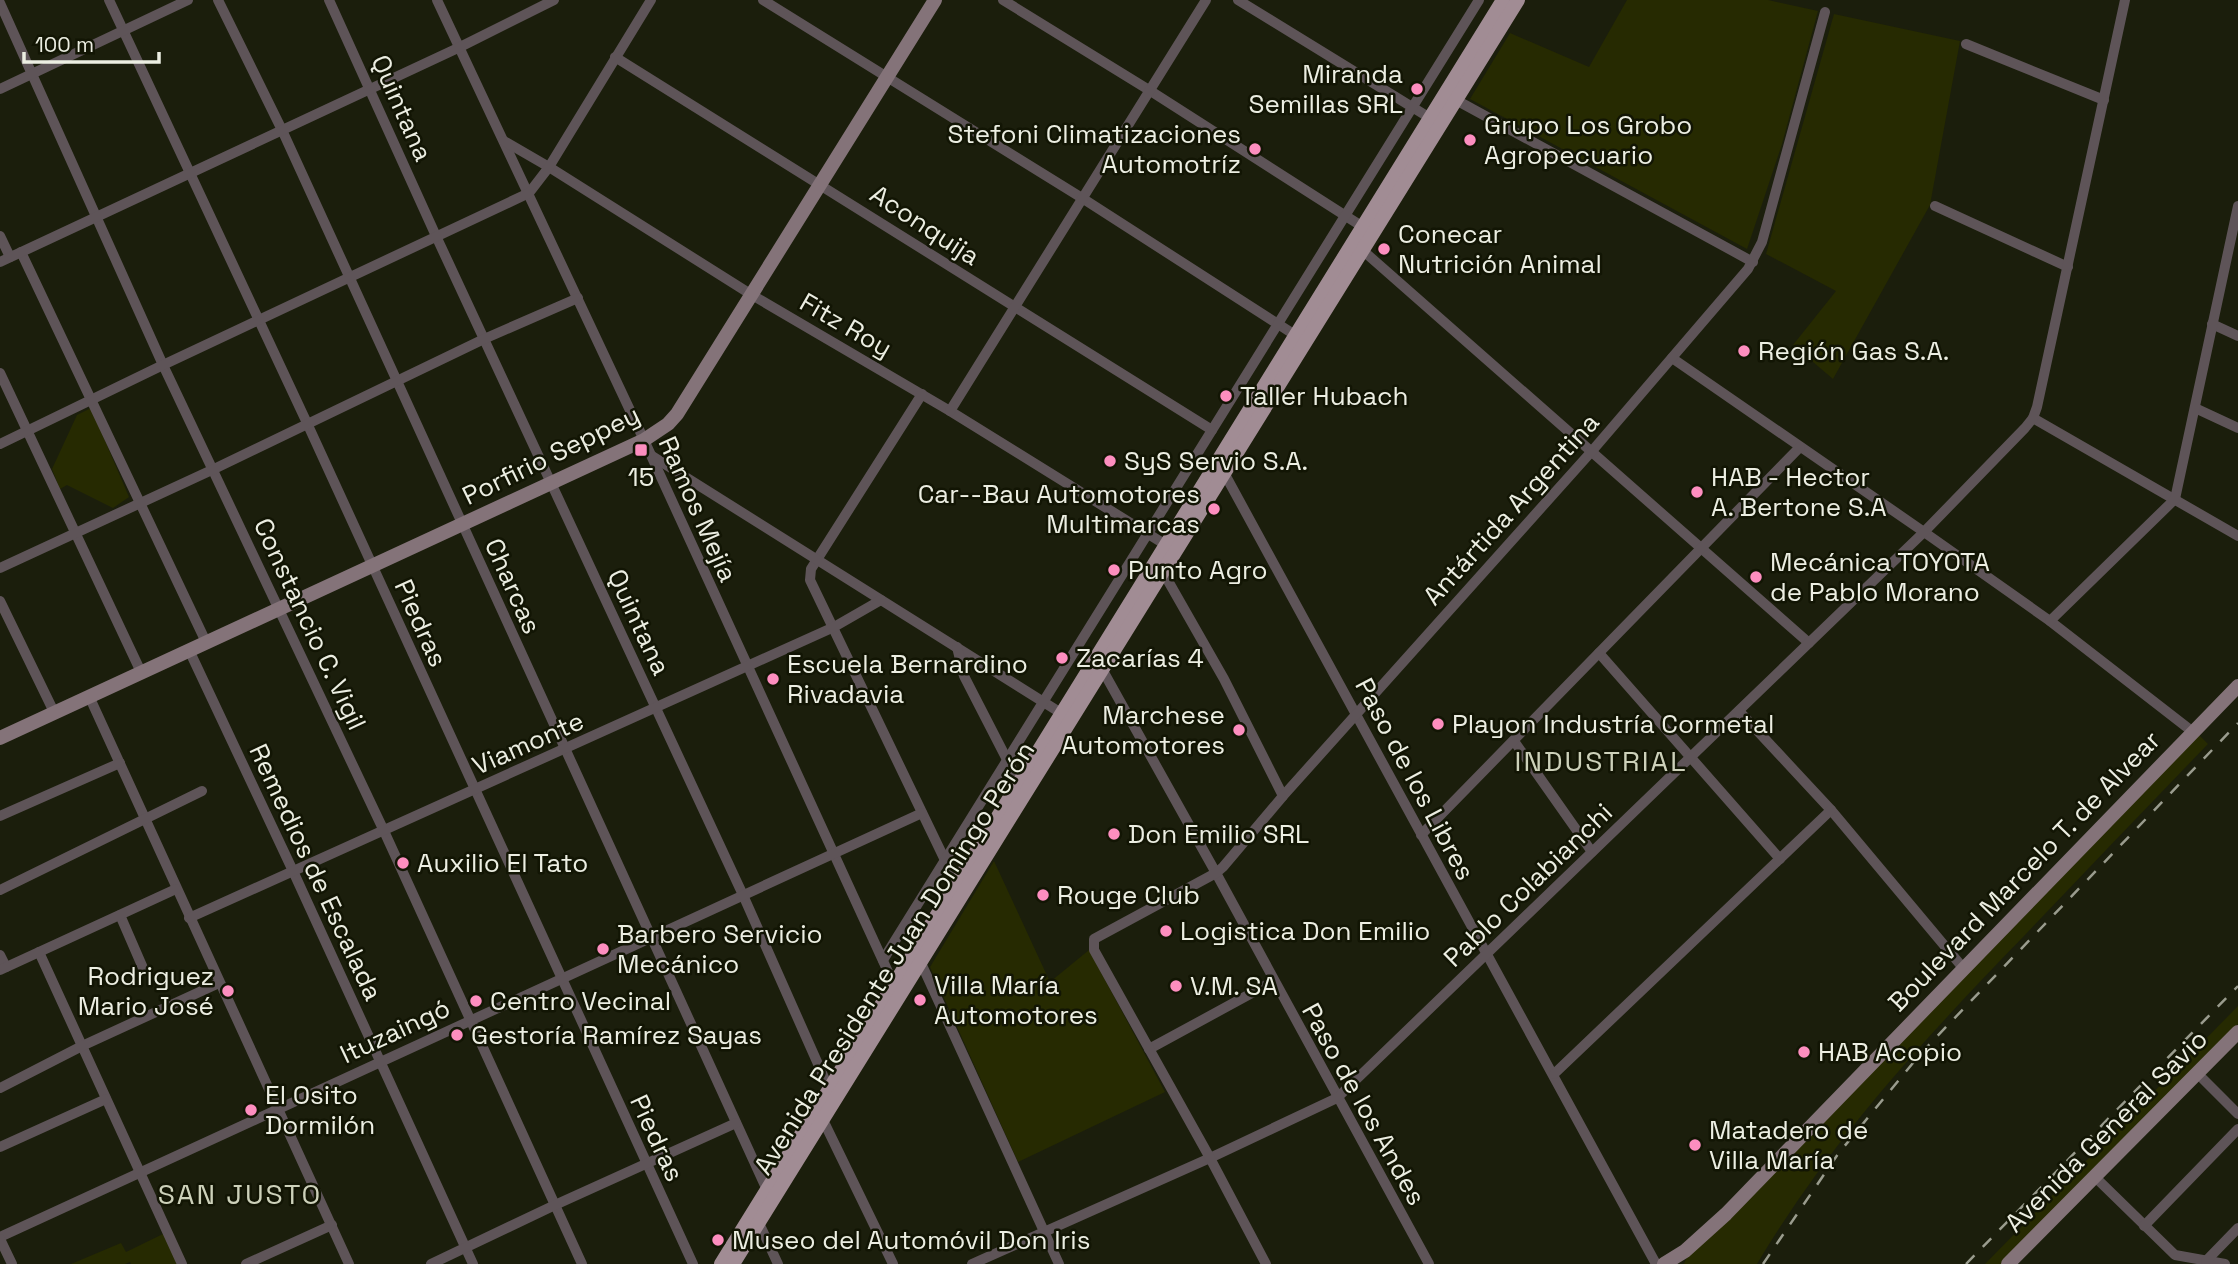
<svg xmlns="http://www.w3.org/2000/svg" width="2238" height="1264" viewBox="0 0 2238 1264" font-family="'Space Grotesk',sans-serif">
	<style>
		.green { fill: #262a01 }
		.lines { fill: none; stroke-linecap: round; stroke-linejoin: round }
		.minor { stroke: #5e5458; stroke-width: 10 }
		.secondary { stroke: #847379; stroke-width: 14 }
		.primary { stroke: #a18c94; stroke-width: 14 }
		.rail { stroke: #9a9c8e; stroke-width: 2.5; stroke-dasharray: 12 12; stroke-linecap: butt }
		.poi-dot { fill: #fd8ebf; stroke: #121504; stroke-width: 2.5 }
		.labels { text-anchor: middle; stroke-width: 5; stroke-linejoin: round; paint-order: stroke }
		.poi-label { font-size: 26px; fill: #eceee2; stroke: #121504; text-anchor: start }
		.street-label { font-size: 26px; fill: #eceee2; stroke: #121504 }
		.neighbourhood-label { font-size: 28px; letter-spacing: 2px; fill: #cdd1ba; stroke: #121504 }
	</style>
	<rect width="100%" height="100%" fill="#1b1e0c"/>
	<g class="green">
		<polygon points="1627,0 1768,0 1818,11 1782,144 1747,249 1470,99 1510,33 1589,67"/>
		<polygon points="1834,14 1960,41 1930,205 1833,379 1793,345 1836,291 1766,254"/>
		<polygon points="91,408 129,497 113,508 67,485 60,489 52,469 77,415"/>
		<path d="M2198,734L2208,744C2146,808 2085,872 2024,936C1925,1038 1830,1141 1757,1264H1684L1686,1259Z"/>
		<polygon points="994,861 1050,982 1089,950 1165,1092 1018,1162 930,967"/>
		<polygon points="2238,1006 2238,1024 2001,1264 1985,1264"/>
		<polygon points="165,1233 180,1264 131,1264 130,1262 125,1264 71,1264 121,1243 126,1252"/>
	</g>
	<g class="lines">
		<g class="minor">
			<polyline points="109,0 307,423 693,1264"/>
			<polyline points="218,0 282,130 397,381 767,1190"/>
			<polyline points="329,0 436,236 743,895 830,1091"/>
			<polyline points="437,0 644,440 895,987"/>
			<polyline points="763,0 1082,198 1295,335"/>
			<polyline points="1003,0 1149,90 1363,227"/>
			<polyline points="1238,0 1430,118"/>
			<polyline points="0,3 163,365 384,831 582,1264"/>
			<polyline points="1966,44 2104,100"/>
			<polyline points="615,57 1212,430"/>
			<polyline points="0,89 188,0"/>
			<polyline points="1456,100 1753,262"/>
			<polyline points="504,141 549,167 752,295 950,411 1166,545"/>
			<polyline points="1935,206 2068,267"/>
			<polyline points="0,236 10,257"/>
			<polyline points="1360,248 1809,643"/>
			<polyline points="21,252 206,642"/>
			<polyline points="0,262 458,48 554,0"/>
			<polyline points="2212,324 2238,336"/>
			<polyline points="1672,358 1924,532 2050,621 2193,732"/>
			<polyline points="0,373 141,672"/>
			<polyline points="922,394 811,569 810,580 956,883"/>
			<polyline points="2195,408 2238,428"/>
			<polyline points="950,411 1206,0"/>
			<polyline points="2033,418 2238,536"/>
			<polyline points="0,444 163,365 529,193 549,167 651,0"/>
			<polyline points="652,456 1061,713"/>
			<polyline points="1222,469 1656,1264"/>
			<polyline points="0,568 214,469 484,339 578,298"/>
			<polyline points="1163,572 1224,679 1283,796"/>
			<polyline points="0,601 54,712"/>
			<polyline points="2050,621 2175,499 2238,206"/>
			<polyline points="957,647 964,676 1018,781"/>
			<polyline points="189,650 293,871 473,1264"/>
			<polyline points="1599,653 1780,859"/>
			<polyline points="1102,669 1216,873 1429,1264"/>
			<polyline points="89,696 349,1264"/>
			<polyline points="1739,711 1831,810 1964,969"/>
			<polyline points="1514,741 1592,852"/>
			<polyline points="0,816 120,763"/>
			<polyline points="1421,835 1800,447"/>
			<polyline points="0,890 202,791"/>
			<polyline points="120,915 143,968"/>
			<polyline points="189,918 834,627 881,600"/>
			<polyline points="39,952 182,1264"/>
			<polyline points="0,955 6,967"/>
			<polyline points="883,960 1479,0"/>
			<polyline points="921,963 1059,1264"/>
			<polyline points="0,970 176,889"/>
			<polyline points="1149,1049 1274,981"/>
			<polyline points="1554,1074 1831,810"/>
			<polyline points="2198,1074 2238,1114"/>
			<polyline points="0,1088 82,1046 219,983"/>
			<polyline points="824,1116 823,1120 893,1264"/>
			<polyline points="0,1147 106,1099"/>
			<polyline points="2094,1176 2175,1255 2225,1264"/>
			<polyline points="759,1223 778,1264"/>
			<polyline points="2144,1226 2238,1129"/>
			<polyline points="0,1237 922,813"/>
			<polyline points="0,1239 12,1264"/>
			<polyline points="2206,1261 2238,1228"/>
			<polyline points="246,1264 332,1225"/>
			<polyline points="431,1264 555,1205 736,1123"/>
			<polyline points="972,1264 1210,1158 1337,1098 1924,532 2025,428 2033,418 2037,407 2125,0"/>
			<polyline points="1266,1264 1210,1158 1094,950 1094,939 1216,873 1223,867 1283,796 1592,451 1748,269 1762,242 1825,12"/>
		</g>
		<g class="secondary">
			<polyline points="0,738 644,440 668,424 677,414 935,0"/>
			<polyline points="1664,1264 1685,1251 1726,1214 2238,686"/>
			<polyline points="2008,1264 2238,1032"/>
		</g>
		<g class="primary">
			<polyline points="721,1264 1503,0"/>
			<polyline points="733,1264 1518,0"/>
		</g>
		<g class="rail">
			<polyline points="1763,1264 1838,1154 1922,1052 2238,723"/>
			<polyline points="1966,1264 2238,986"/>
		</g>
	</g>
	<g class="poi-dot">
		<circle cx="1417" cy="89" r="7"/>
		<circle cx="1470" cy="140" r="7"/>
		<circle cx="1255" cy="149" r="7"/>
		<circle cx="1384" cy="249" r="7"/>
		<circle cx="1744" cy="351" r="7"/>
		<circle cx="1226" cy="396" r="7"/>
		<rect x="634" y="443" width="14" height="14" rx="3.5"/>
		<circle cx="1110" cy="461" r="7"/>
		<circle cx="1697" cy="492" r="7"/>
		<circle cx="1214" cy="509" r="7"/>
		<circle cx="1114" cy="570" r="7"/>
		<circle cx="1756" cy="577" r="7"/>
		<circle cx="1062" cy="658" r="7"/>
		<circle cx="773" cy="679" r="7"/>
		<circle cx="1438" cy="724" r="7"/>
		<circle cx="1239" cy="730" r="7"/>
		<circle cx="1114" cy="834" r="7"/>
		<circle cx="403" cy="863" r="7"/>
		<circle cx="1043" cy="895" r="7"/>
		<circle cx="1166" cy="931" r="7"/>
		<circle cx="603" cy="949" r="7"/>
		<circle cx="1176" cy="986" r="7"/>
		<circle cx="228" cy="991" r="7"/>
		<circle cx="920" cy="1000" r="7"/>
		<circle cx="476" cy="1001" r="7"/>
		<circle cx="457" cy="1035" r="7"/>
		<circle cx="1804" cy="1052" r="7"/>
		<circle cx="251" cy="1110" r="7"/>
		<circle cx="1695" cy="1145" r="7"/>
		<circle cx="718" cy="1240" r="7"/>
	</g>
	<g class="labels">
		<g class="poi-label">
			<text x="1403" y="83" text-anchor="end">Miranda<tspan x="1403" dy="30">Semillas SRL</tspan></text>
			<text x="1484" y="134">Grupo Los Grobo<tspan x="1484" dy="30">Agropecuario</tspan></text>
			<text x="1241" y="143" text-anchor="end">Stefoni Climatizaciones<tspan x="1241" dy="30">Automotríz</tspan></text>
			<text x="1398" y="243">Conecar<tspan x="1398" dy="30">Nutrición Animal</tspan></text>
			<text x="1758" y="360">Región Gas S.A.</text>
			<text x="1240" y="405">Taller Hubach</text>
			<text x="1124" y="470">SyS Servio S.A.</text>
			<text x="641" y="486" text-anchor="middle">15</text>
			<text x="1711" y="486">HAB - Hector<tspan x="1711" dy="30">A. Bertone S.A</tspan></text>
			<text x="1200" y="503" text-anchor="end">Car--Bau Automotores<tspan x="1200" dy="30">Multimarcas</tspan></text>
			<text x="1770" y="571">Mecánica TOYOTA<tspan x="1770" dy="30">de Pablo Morano</tspan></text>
			<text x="1128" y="579">Punto Agro</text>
			<text x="1076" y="667">Zacarías 4</text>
			<text x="787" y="673">Escuela Bernardino<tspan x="787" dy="30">Rivadavia</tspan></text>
			<text x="1225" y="724" text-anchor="end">Marchese<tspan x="1225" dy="30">Automotores</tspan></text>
			<text x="1452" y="733">Playon Industría Cormetal</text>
			<text x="1128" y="843">Don Emilio SRL</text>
			<text x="417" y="872">Auxilio El Tato</text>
			<text x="1057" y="904">Rouge Club</text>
			<text x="1180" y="940">Logistica Don Emilio</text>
			<text x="617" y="943">Barbero Servicio<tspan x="617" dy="30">Mecánico</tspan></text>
			<text x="214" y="985" text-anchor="end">Rodriguez<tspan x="214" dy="30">Mario José</tspan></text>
			<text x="934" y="994">Villa María<tspan x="934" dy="30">Automotores</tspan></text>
			<text x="1190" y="995">V.M. SA</text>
			<text x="490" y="1010">Centro Vecinal</text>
			<text x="471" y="1044">Gestoría Ramírez Sayas</text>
			<text x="1818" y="1061">HAB Acopio</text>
			<text x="265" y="1104">El Osito<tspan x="265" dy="30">Dormilón</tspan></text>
			<text x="1709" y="1139">Matadero de<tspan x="1709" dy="30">Villa María</tspan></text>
			<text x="732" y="1249">Museo del Automóvil Don Iris</text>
		</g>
		<g class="street-label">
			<text transform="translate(402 108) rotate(66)" y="9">Quintana</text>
			<text transform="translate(925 225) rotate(33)" y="9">Aconquija</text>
			<text transform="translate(846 325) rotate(30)" y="9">Fitz Roy</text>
			<text transform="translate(551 455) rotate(-26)" y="9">Porfirio Seppey</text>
			<text transform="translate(698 509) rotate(66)" y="9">Ramos Mejía</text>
			<text transform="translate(1511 509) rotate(-48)" y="9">Antártida Argentina</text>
			<text transform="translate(513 586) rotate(66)" y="9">Charcas</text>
			<text transform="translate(639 622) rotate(65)" y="9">Quintana</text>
			<text transform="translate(421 623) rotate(66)" y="9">Piedras</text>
			<text transform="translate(310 624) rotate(65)" y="9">Constancio C. Vigil</text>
			<text transform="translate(528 743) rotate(-24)" y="9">Viamonte</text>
			<text transform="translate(1415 779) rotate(62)" y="9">Paso de los Libres</text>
			<text transform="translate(2024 871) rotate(-46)" y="9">Boulevard Marcelo T. de Alvear</text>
			<text transform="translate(316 872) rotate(65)" y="9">Remedios de Escalada</text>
			<text transform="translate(1528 885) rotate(-44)" y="9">Pablo Colabianchi</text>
			<text transform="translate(894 958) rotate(-58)" y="9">Avenida Presidente Juan Domingo Perón</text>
			<text transform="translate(395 1031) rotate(-25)" y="9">Ituzaingó</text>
			<text transform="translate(1364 1104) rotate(61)" y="9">Paso de los Andes</text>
			<text transform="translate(2106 1131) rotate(-45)" y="9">Avenida General Savio</text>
			<text transform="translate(657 1138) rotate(65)" y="9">Piedras</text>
		</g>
		<g class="neighbourhood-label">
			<text x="1601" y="771">INDUSTRIAL</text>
			<text x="240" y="1204">SAN JUSTO</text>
		</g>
	</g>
	<path d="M24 52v10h135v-10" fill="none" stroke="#eceee2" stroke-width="3.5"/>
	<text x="35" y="52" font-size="21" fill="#eceee2" stroke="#121504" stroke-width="5" paint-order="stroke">100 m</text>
</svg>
